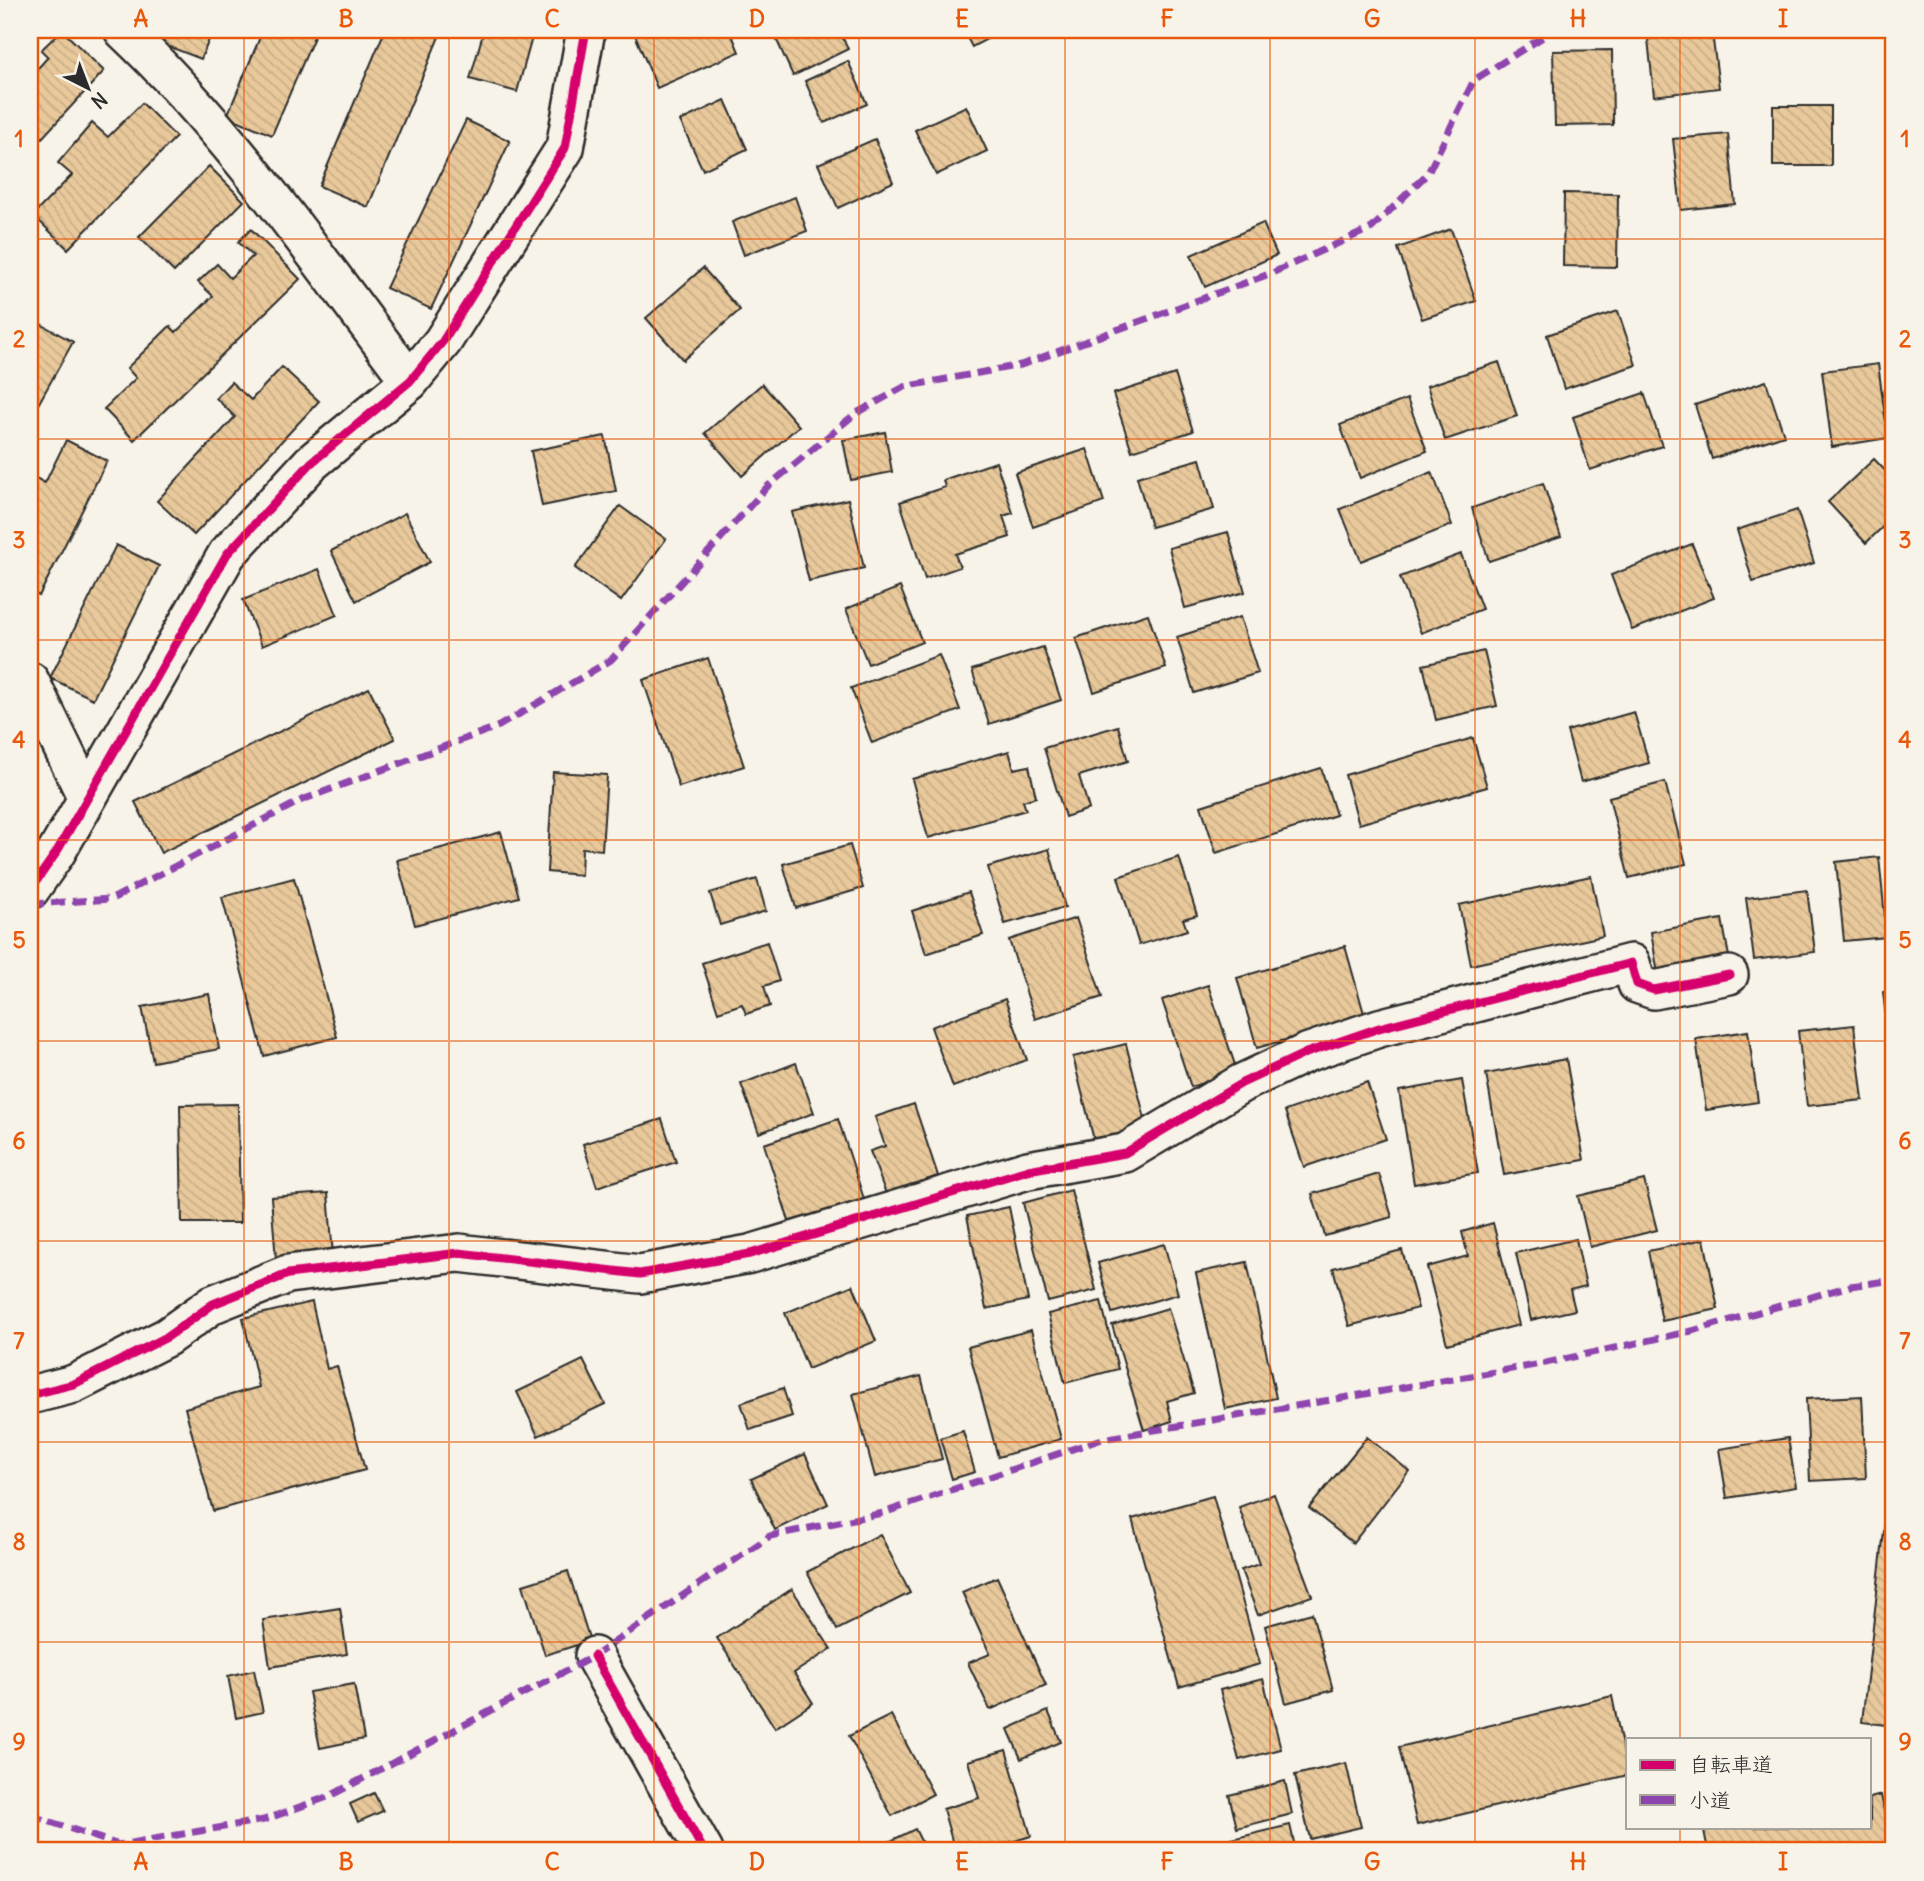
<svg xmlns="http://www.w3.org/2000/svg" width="1924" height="1881" viewBox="0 0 1924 1881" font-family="Delius,'Klee One',sans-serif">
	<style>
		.building { fill: url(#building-back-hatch); stroke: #2b2b2b; stroke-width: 2 }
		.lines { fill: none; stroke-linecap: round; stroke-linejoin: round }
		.street-casing { stroke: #2b2b2b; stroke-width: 42 }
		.street { stroke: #f7f3e8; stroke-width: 37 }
		.quiet { stroke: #8e44ad; stroke-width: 7; stroke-dasharray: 14 7; stroke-linecap: butt }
		.cycleway-casing { stroke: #f7f3e8; stroke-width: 13 }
		.cycleway { stroke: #d6006c; stroke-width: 9 }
		.grid { fill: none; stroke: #e8590c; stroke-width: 2; stroke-opacity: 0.55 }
		.neatline { fill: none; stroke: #e8590c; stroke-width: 2.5 }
		.grid-label { font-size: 23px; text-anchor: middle; font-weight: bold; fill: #e8590c }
	</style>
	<defs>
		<pattern id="building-back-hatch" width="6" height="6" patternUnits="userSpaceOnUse" patternTransform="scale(1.75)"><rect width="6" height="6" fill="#e9c99b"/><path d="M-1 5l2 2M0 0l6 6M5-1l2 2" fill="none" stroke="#c8ad86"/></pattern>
	</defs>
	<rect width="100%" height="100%" fill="#f7f3e8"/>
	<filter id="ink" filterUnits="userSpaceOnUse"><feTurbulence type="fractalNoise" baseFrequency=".0143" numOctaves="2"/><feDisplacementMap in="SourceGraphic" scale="14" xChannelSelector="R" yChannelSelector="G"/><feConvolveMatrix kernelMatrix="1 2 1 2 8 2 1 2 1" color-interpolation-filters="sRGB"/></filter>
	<g filter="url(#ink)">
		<g class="building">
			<polygon points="62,30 104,71 30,151 30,77 48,57 41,50"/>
			<polygon points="162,30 213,30 201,59 157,42"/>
			<polygon points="263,30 317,30 272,135 227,116"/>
			<polygon points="385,30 441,32 368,207 319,186"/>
			<polygon points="484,30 534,30 517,92 470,79"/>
			<polygon points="633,30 730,30 739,52 657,88"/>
			<polygon points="784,30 839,30 848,49 793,76 774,34"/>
			<polygon points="963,30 1004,30 972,47"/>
			<polygon points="1712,32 1719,88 1654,96 1648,39"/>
			<polygon points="1612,50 1613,125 1555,126 1553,51"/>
			<polygon points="848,61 867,104 824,123 805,81"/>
			<polygon points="725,100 747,149 703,170 680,121"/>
			<polygon points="142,103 176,137 68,249 33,215 72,175 58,163 92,123 108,137"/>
			<polygon points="966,106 987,151 936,175 915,130"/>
			<rect x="1773" y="106" width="58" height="60"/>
			<polygon points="466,120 510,141 431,309 386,288"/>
			<polygon points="1728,134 1735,204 1681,210 1673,139"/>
			<polygon points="875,139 893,182 838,208 818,164"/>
			<polygon points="209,166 244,201 174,272 139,237"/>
			<polygon points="1564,193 1618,194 1617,267 1563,266"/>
			<polygon points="795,197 807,231 744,255 732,222"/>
			<polygon points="1263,223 1277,255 1205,287 1191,255"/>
			<polygon points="251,229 300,279 134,440 104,409 136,378 127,368 170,326 176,332 213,296 198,282 217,264 230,278 253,256 238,242"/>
			<polygon points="1451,229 1476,301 1422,319 1398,248"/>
			<polygon points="703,268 740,310 683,360 646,318"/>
			<polygon points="1618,311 1636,365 1564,389 1547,335"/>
			<polygon points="30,318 73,342 30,419"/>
			<polygon points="1499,362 1517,416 1445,440 1427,386"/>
			<polygon points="1878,364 1888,438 1832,447 1822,371"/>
			<polygon points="282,367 319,401 194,535 157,501 235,417 216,398 231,382 251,400"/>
			<polygon points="1175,374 1193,431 1132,451 1113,394"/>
			<polygon points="1766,381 1784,435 1712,459 1695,405"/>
			<polygon points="762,384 799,426 742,476 705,433"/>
			<polygon points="1644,393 1662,446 1590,470 1573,417"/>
			<polygon points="1407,399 1427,451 1360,478 1340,425"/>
			<polygon points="885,432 892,472 851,480 843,440"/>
			<polygon points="605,436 616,491 542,506 531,451"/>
			<polygon points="66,440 107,461 39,596 30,591 30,475 45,483"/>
			<polygon points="1087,449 1104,502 1033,527 1015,473"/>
			<polygon points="1200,459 1214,509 1151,527 1137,477"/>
			<polygon points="1874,459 1894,480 1894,516 1866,543 1828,502"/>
			<polygon points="996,462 1013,513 1003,516 1010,537 955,554 960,567 925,579 900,502 945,487 943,480"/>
			<polygon points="1432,472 1452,525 1361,561 1340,509"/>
			<polygon points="1543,483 1561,537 1489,561 1472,508"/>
			<polygon points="848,499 864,568 809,581 792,512"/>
			<polygon points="620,506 666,539 621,601 575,568"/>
			<polygon points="1797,510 1814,563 1753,582 1737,530"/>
			<polygon points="405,513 430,562 356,601 331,551"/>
			<polygon points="1228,532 1245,592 1185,608 1169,548"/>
			<polygon points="1692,544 1714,598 1632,630 1611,575"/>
			<polygon points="116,545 159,566 93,699 50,678"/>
			<polygon points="1461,554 1482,609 1421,633 1400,577"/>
			<polygon points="319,569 337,615 262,646 243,600"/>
			<polygon points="900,587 922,642 868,664 846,609"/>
			<polygon points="1148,614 1166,668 1094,692 1076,638"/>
			<polygon points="1240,617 1258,673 1194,693 1177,637"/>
			<polygon points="1043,647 1061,700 989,724 972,670"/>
			<polygon points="1484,651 1497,706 1436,720 1423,665"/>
			<polygon points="939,655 960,710 872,743 851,688"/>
			<polygon points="708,658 744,766 679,787 643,680"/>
			<polygon points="369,688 395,739 161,853 135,802"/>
			<polygon points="1634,712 1649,763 1581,782 1567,731"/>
			<polygon points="1118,726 1128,761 1079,776 1089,809 1065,817 1044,748"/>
			<polygon points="1473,738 1487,787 1359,824 1345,775"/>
			<polygon points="1009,751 1014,769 1029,766 1036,797 1023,801 1026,810 928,838 912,779"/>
			<polygon points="1321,768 1336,815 1216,853 1201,806"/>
			<polygon points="553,772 607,775 602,850 582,848 581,875 547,872"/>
			<polygon points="1665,782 1686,864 1629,878 1609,797"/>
			<polygon points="501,832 519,897 415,925 397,860"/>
			<polygon points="850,845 863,888 796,908 783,864"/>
			<polygon points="1049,849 1065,907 1005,924 988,867"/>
			<polygon points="1179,857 1197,915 1183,919 1187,930 1139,945 1118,877"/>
			<polygon points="1879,857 1887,937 1844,941 1836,862"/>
			<polygon points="1591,876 1603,936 1471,965 1459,905"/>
			<polygon points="294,878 337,1037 264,1056 222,897"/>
			<polygon points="757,879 766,911 720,925 710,893"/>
			<polygon points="1807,890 1815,952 1754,960 1746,898"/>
			<polygon points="969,892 983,935 926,954 912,911"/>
			<polygon points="1076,918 1102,997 1035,1019 1009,940"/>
			<polygon points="1722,919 1730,962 1658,974 1651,932"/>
			<polygon points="767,942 779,981 764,986 770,1006 746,1014 742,1004 718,1012 702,963"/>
			<polygon points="1345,946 1365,1017 1257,1048 1237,978"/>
			<polygon points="1208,985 1237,1071 1191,1087 1162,1000"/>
			<polygon points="1894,990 1894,1066 1892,1067 1883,992"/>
			<polygon points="209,994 219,1049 153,1062 142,1007"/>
			<polygon points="1005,999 1027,1060 953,1087 931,1027"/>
			<polygon points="1854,1025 1863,1100 1807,1106 1798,1031"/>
			<polygon points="1748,1031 1758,1102 1706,1110 1696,1039"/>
			<polygon points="1126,1044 1147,1127 1094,1140 1073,1057"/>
			<polygon points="1566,1059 1584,1160 1504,1175 1486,1074"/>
			<polygon points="796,1063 814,1113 759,1133 741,1084"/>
			<polygon points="1462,1080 1478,1173 1414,1184 1399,1091"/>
			<polygon points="1367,1082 1386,1139 1304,1167 1285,1111"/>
			<polygon points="238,1104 240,1223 182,1223 180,1105"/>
			<polygon points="914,1104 938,1176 886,1194 870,1151 885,1146 875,1117"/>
			<polygon points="662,1119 676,1162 597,1187 583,1144"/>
			<polygon points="838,1119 865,1202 791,1227 764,1144"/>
			<polygon points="1379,1174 1392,1217 1325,1236 1312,1194"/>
			<polygon points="1644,1180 1657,1230 1590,1247 1578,1196"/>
			<polygon points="1071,1190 1096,1290 1048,1302 1023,1203"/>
			<polygon points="328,1193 333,1255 276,1260 271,1197"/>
			<polygon points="1009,1207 1028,1300 986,1309 967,1216"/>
			<polygon points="1493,1223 1519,1325 1447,1344 1427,1267 1468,1256 1462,1232"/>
			<polygon points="1576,1239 1586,1286 1570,1290 1575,1310 1531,1320 1516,1253"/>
			<polygon points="1704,1239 1718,1309 1662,1321 1648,1251"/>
			<polygon points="1164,1244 1178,1294 1112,1313 1098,1263"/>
			<polygon points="1402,1250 1418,1308 1349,1326 1333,1268"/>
			<polygon points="1247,1262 1276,1398 1225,1409 1196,1273"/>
			<polygon points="853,1285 876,1341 808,1369 785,1313"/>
			<polygon points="1101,1301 1118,1369 1065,1383 1048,1314"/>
			<polygon points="312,1302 327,1369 337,1366 365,1470 213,1511 185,1408 259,1387 243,1318"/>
			<polygon points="1168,1308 1194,1393 1167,1401 1172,1421 1144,1430 1112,1325"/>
			<polygon points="1031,1330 1061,1439 998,1457 968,1347"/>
			<polygon points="583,1360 605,1404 538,1436 517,1392"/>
			<polygon points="921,1376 942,1459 875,1477 853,1394"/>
			<polygon points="783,1388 792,1416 750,1430 741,1403"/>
			<polygon points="1862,1396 1866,1478 1810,1481 1806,1399"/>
			<polygon points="963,1431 975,1472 952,1479 940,1438"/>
			<polygon points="1367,1437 1409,1471 1353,1543 1309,1508"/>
			<polygon points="1788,1438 1796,1487 1727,1498 1719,1449"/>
			<polygon points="805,1454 828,1504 775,1530 751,1479"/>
			<polygon points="1274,1494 1312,1596 1258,1615 1241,1570 1259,1564 1239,1507"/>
			<polygon points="1213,1496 1260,1664 1179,1687 1132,1519"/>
			<polygon points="1886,1514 1894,1515 1894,1726 1862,1722"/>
			<polygon points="880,1534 910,1593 837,1630 807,1572"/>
			<polygon points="568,1571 590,1641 545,1655 523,1585"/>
			<polygon points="997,1577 1046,1685 990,1710 968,1663 990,1654 962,1592"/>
			<polygon points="792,1589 831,1649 794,1673 813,1703 775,1728 717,1638"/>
			<polygon points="340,1608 347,1654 270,1667 263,1620"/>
			<polygon points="1312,1613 1333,1690 1286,1703 1265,1626"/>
			<polygon points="254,1670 263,1712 236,1718 228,1676"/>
			<polygon points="1263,1679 1281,1749 1239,1760 1220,1690"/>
			<polygon points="354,1684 364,1739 320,1748 309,1692"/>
			<polygon points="1612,1696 1628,1775 1417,1825 1399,1747"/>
			<polygon points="1048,1711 1061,1742 1021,1759 1008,1729"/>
			<polygon points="891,1715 933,1794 892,1816 849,1736"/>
			<polygon points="1006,1750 1031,1836 981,1851 955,1851 943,1809 979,1798 968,1761"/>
			<polygon points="1346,1763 1361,1827 1310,1839 1295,1775"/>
			<polygon points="1285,1781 1292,1814 1237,1828 1229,1795"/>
			<polygon points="374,1793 383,1811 358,1822 350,1804"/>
			<polygon points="1881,1795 1892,1851 1708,1851 1704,1830 1723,1827 1870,1827 1870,1798"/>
			<polygon points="1290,1825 1296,1851 1213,1851 1211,1844"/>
			<polygon points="915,1829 926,1851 870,1851"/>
			<polygon points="1369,1841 1372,1851 1339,1851"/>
		</g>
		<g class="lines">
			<defs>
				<g id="street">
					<path d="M123,30C231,132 320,262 410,381"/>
					<polyline points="30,681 86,796"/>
					<polyline points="30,890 56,853 227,554 311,463 410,381 443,341 565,148 586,30"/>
					<polyline points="30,1395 74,1384 167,1337 213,1304 288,1274 459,1253 640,1274 750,1254 1028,1170 1125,1153 1242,1083 1306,1053 1379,1028 1631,963 1637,984 1654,990 1729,975"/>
					<polyline points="594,1656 704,1851"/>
				</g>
			</defs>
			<use href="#street" class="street-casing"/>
			<use href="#street" class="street"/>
			<g class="quiet">
				<polyline points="30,904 112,899 302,800 499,726 611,660 768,486 855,414 904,387 1021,365 1272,273 1372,228 1428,173 1474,80 1554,30"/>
				<polyline points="30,1815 119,1845 264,1820 330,1796 594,1656 770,1536 883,1513 1102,1439 1541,1364 1692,1331 1850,1286 1894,1280"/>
			</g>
			<defs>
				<g id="cycleway">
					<polyline points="30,890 56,853 227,554 311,463 410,381 443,341 565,148 586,30"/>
					<polyline points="30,1395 74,1384 167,1337 213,1304 288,1274 459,1253 640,1274 750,1254 1028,1170 1125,1153 1242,1083 1306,1053 1379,1028 1631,963 1637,984 1654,990 1729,975"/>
					<polyline points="594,1656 704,1851"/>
				</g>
			</defs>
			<use href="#cycleway" class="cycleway-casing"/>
			<use href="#cycleway" class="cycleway"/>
		</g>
	</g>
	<path class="grid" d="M244,30V1851M449,30V1851M654,30V1851M859,30V1851M1065,30V1851M1270,30V1851M1475,30V1851M1680,30V1739M30,239H1894M30,439H1894M30,640H1894M30,840H1894M30,1041H1894M30,1241H1894M30,1442H1894M30,1642H1894M1680,1827V1851"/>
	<rect width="1924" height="1881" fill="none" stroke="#f7f3e8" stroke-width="77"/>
	<rect x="1626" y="1738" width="245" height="91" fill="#f7f3e8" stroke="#a5a39c" stroke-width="2"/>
	<rect x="1640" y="1760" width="35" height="10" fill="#d6006c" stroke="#a5a39c" stroke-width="2"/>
	<text x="1689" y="1772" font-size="21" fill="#2b2b2b">自転車道</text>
	<rect x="1640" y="1795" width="35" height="10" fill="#8e44ad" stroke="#a5a39c" stroke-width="2"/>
	<text x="1689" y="1808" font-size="21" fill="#2b2b2b">小道</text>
	<g transform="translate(88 88) rotate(138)" stroke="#f7f3e8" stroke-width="5" paint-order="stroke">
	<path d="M0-5L12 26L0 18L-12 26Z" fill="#2b2b2b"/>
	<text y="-10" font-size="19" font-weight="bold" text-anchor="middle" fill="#2b2b2b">N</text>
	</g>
	<rect x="38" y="38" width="1847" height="1804" class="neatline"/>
	<g class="grid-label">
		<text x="141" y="27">A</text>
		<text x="346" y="27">B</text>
		<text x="552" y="27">C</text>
		<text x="757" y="27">D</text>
		<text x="962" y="27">E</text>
		<text x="1167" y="27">F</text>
		<text x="1372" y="27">G</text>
		<text x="1578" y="27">H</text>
		<text x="1783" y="27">I</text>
		<text x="19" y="147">1</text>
		<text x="1905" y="147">1</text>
		<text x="19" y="347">2</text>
		<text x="1905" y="347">2</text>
		<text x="19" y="548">3</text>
		<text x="1905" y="548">3</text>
		<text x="19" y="748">4</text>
		<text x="1905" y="748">4</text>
		<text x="19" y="948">5</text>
		<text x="1905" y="948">5</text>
		<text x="19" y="1149">6</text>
		<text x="1905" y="1149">6</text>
		<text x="19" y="1349">7</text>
		<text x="1905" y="1349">7</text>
		<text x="19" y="1550">8</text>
		<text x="1905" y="1550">8</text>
		<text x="19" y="1750">9</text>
		<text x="1905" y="1750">9</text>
		<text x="141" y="1870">A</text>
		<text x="346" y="1870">B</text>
		<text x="552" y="1870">C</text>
		<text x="757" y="1870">D</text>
		<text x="962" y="1870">E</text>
		<text x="1167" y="1870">F</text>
		<text x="1372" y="1870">G</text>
		<text x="1578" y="1870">H</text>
		<text x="1783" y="1870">I</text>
	</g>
</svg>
